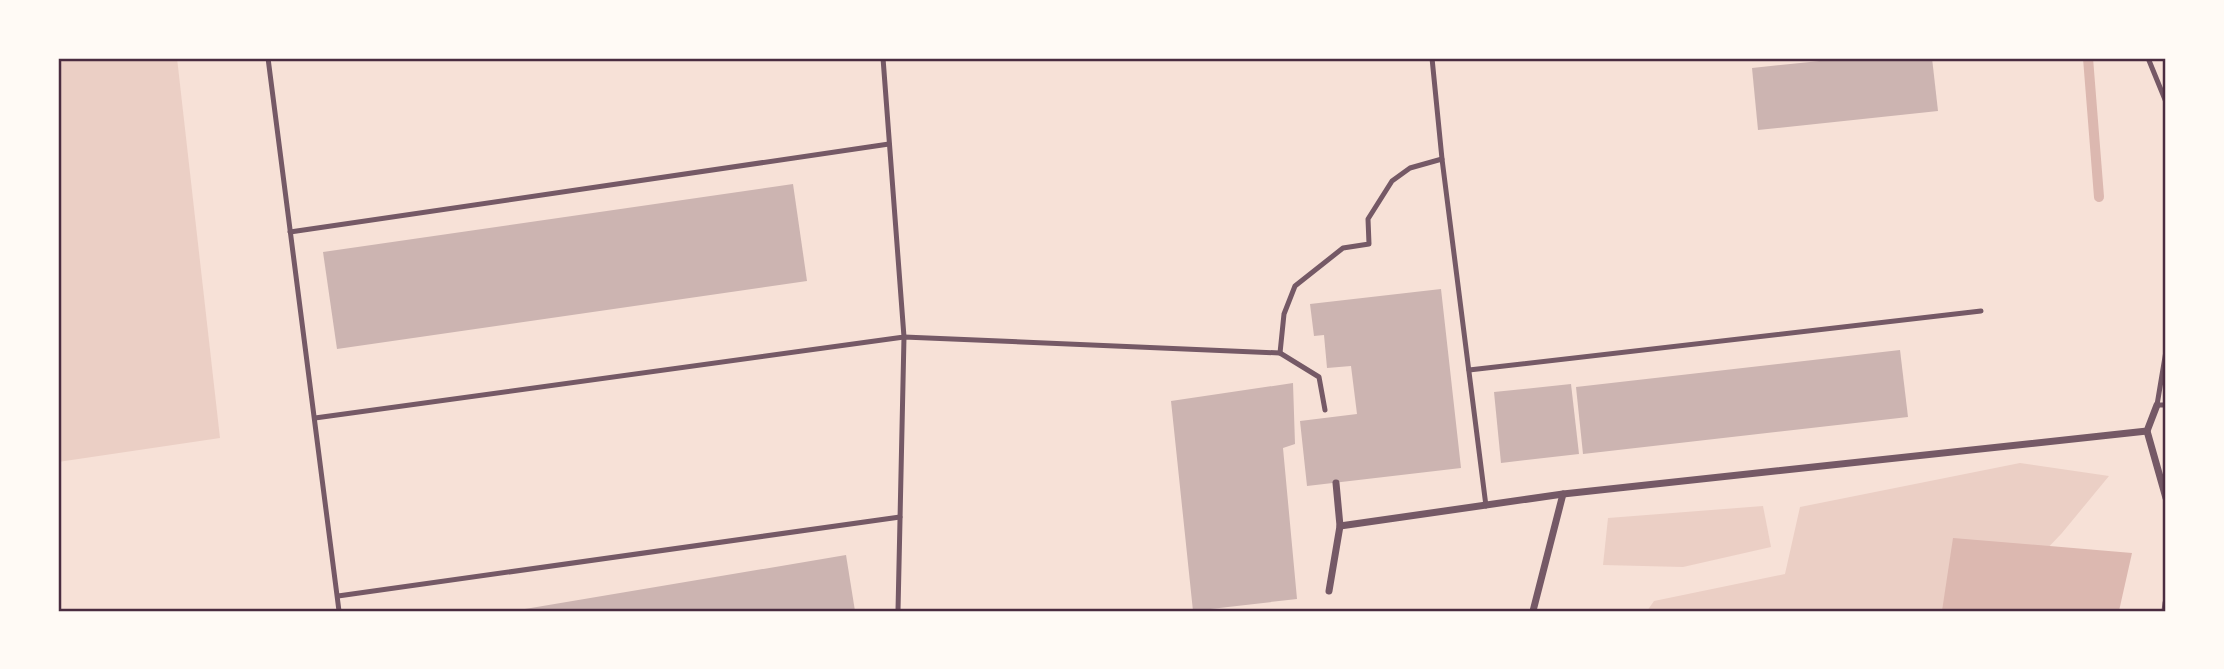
<svg xmlns="http://www.w3.org/2000/svg" width="2224" height="669" viewBox="0 0 2224 669" font-family="'Sofia Sans Condensed',sans-serif">
	<style>
		.green { fill: #ebcfc5 }
		.water { fill: #dcb8b0 }
		.lines { fill: none; stroke-linecap: round; stroke-linejoin: round }
		.stream { stroke: #dcb8b0; stroke-width: 10 }
		.building { fill: #ccb4b1 }
		.service { stroke: #755966; stroke-width: 5 }
		.minor { stroke: #755966; stroke-width: 7 }
		.neatline { fill: none; stroke: #4a2c40; stroke-width: 2.5 }
	</style>
	<rect width="100%" height="100%" fill="#f7e1d7"/>
	<g class="green">
		<polygon points="58,58 177,58 220,438 58,462"/>
		<polygon points="2020,463 2109,476 2062,533 1988,611 1647,611 1654,601 1785,574 1800,507"/>
		<polygon points="1763,506 1771,547 1683,567 1603,565 1608,518"/>
	</g>
	<polygon class="water" points="1953,538 2132,553 2119,611 1942,611"/>
	<g class="lines">
		<polyline class="stream" points="2088,58 2099,197"/>
	</g>
	<g class="building">
		<polygon points="1849,58 1932,58 1938,111 1758,130 1752,68"/>
		<polygon points="793,184 807,281 337,349 323,252"/>
		<polygon points="1441,289 1461,468 1307,486 1300,421 1357,414 1351,366 1327,368 1324,335 1314,336 1310,304"/>
		<polygon points="1900,350 1908,417 1583,454 1576,387"/>
		<polygon points="1293,383 1295,444 1283,448 1297,599 1193,611 1171,401"/>
		<polygon points="1571,384 1579,454 1501,463 1494,392"/>
		<polygon points="846,555 855,611 519,611 519,610"/>
	</g>
	<g class="lines">
		<g class="service">
			<polyline points="268,58 339,611"/>
			<polyline points="1432,58 1442,159 1486,506"/>
			<polyline points="2148,58 2166,102"/>
			<polyline points="290,232 889,144"/>
			<polyline points="2166,351 2157,405 2166,405"/>
			<polyline points="1280,353 1319,377 1325,410"/>
			<polyline points="1469,370 1981,311"/>
			<polyline points="315,418 904,337 883,58"/>
			<polyline points="338,596 900,517"/>
			<polyline points="898,611 904,337 1280,353 1284,314 1295,286 1343,248 1369,244 1368,219 1392,181 1410,168 1442,159"/>
		</g>
		<g class="minor">
			<polyline points="2147,431 2166,498"/>
			<polyline points="1336,483 1340,526 1563,494 2147,431 2157,405"/>
			<polyline points="1329,591 1340,526"/>
			<polyline points="1533,611 1563,494"/>
			<polyline points="2165,611 2166,603"/>
		</g>
	</g>
	<rect width="2224" height="669" fill="none" stroke="#fffaf5" stroke-width="119"/>
	<rect x="60" y="60" width="2104" height="550" class="neatline"/>
</svg>
